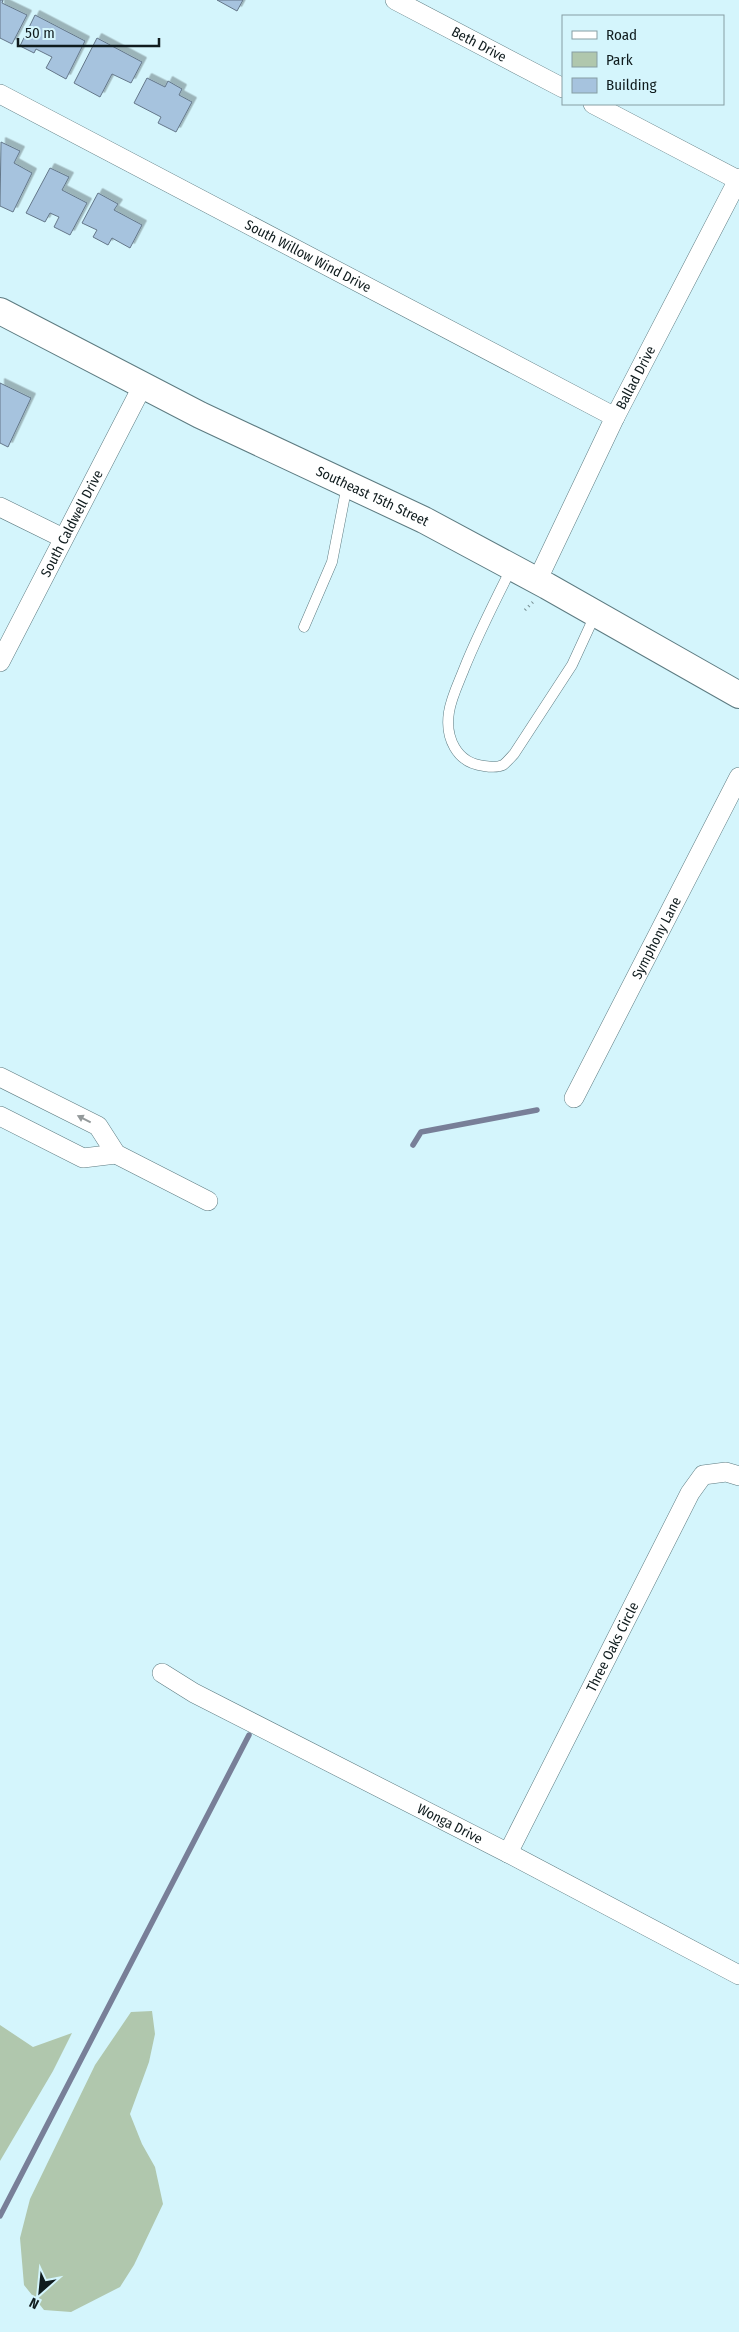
<svg xmlns="http://www.w3.org/2000/svg" width="739" height="2332" viewBox="0 0 739 2332" font-family="'Fira Sans Condensed',sans-serif">
	<style>
		.green { fill: #b0c7ad }
		.lines { fill: none; stroke-linecap: round; stroke-linejoin: round }
		.stream { stroke: #787f98; stroke-width: 5.5 }
		.building { fill: #a6c3de; stroke: #647789; filter: url(#shadow) }
		.lane-casing { stroke: #5d7b81; stroke-width: 11 }
		.street-casing { stroke: #5d7b81; stroke-width: 20 }
		.secondary-casing { stroke: #5d7b81; stroke-width: 28 }
		.path { stroke: #768d91; stroke-width: 3; stroke-dasharray: 1 4; stroke-linecap: butt }
		.lane { stroke: #fff; stroke-width: 10 }
		.street { stroke: #fff; stroke-width: 19 }
		.secondary { stroke: #fff; stroke-width: 26 }
		.oneway { fill: #93999a }
		.labels { text-anchor: middle; stroke-width: 4; stroke-linejoin: round; paint-order: stroke }
		.street-label { font-size: 14px; fill: #101c1e; stroke: #d4f5fc }
	</style>
	<defs>
		<filter id="shadow"><feDropShadow dx="4.5" dy="-4.5" stdDeviation="0" flood-color="#0004"/></filter>
	</defs>
	<rect width="100%" height="100%" fill="#d4f5fc"/>
	<g class="green">
		<polygon points="152,2011 155,2034 149,2062 130,2114 142,2144 155,2167 163,2204 134,2265 120,2287 71,2312 44,2310 24,2285 20,2238 30,2199 95,2065 131,2012"/>
		<polygon points="0,2025 33,2047 72,2033 53,2071 0,2161"/>
	</g>
	<g class="lines">
		<g class="stream">
			<polyline points="413,1145 421,1132 537,1110"/>
			<polyline points="0,2216 249,1735"/>
		</g>
	</g>
	<g class="building">
		<polygon points="0,0 3,0 2,3 27,15 12,44 0,38"/>
		<polygon points="217,0 243,0 237,11"/>
		<polygon points="35,15 85,41 66,79 46,68 52,57 36,49 34,53 20,46"/>
		<polygon points="97,38 142,62 131,83 112,74 100,97 74,83"/>
		<polygon points="147,78 165,87 168,81 182,89 179,95 192,102 176,132 158,123 161,117 134,103"/>
		<polygon points="1,142 20,151 14,163 32,173 13,212 0,206"/>
		<polygon points="50,168 69,177 62,190 87,203 70,235 54,227 59,217 50,213 45,222 26,213"/>
		<polygon points="98,193 118,204 114,210 142,225 130,248 112,238 108,245 93,237 97,230 82,223"/>
		<polygon points="0,383 31,398 8,447 0,443"/>
	</g>
	<g class="lines">
		<defs>
			<g id="lane">
				<path d="M512,567C495,601 478,634 464,669C459,682 451,698 449,712C445,737 456,763 484,766C490,767 497,768 503,765C507,762 511,757 514,754L572,665L595,615"/>
				<polyline points="304,627 332,562 347,485"/>
			</g>
			<g id="street">
				<path id="s1" d="M395,0L563,88"/>
				<path id="s2" d="M0,94L615,417"/>
				<polyline points="593,104 738,180"/>
				<polyline points="0,507 63,538"/>
				<path id="s3" d="M537,581L615,417L739,178"/>
				<path id="s4" d="M0,662L143,385"/>
				<polyline points="0,1077 98,1126 116,1154 208,1201"/>
				<path id="s5" d="M574,1098L739,777"/>
				<polyline points="0,1116 83,1158 116,1154"/>
				<path id="s6" d="M162,1673L194,1693L508,1853L739,1975"/>
				<path id="s7" d="M508,1853L690,1493L703,1475L726,1472L739,1476"/>
			</g>
			<g id="secondary">
				<path id="s8" d="M0,311L200,415L424,520L547,586L739,695"/>
			</g>
		</defs>
		<use href="#lane" class="lane-casing"/>
		<use href="#street" class="street-casing"/>
		<use href="#secondary" class="secondary-casing"/>
		<polyline class="path" points="525,610 533,602"/>
		<use href="#lane" class="lane"/>
		<use href="#street" class="street"/>
		<use href="#secondary" class="secondary"/>
	</g>
	<defs><path id="oneway-solid" d="M-6-.8H1V-3.2L6.5 0L1 3.2V.8H-6Z" transform="scale(1.25)"/></defs>
	<use class="oneway" href="#oneway-solid" transform="translate(84 1119) rotate(-153)"/>
	<g class="labels">
		<g class="street-label">
			<text dy="5" stroke="none"><textPath href="#s1" startOffset="95">Beth Drive</textPath></text>
			<text dy="5" stroke="none"><textPath href="#s2" startOffset="348">South Willow Wind Drive</textPath></text>
			<text dy="5" stroke="none"><textPath href="#s3" startOffset="226">Ballad Drive</textPath></text>
			<text dy="5" stroke="none"><textPath href="#s8" startOffset="416">Southeast 15th Street</textPath></text>
			<text dy="5" stroke="none"><textPath href="#s4" startOffset="156">South Caldwell Drive</textPath></text>
			<text dy="5" stroke="none"><textPath href="#s5" startOffset="180">Symphony Lane</textPath></text>
			<text dy="5" stroke="none"><textPath href="#s7" startOffset="231">Three Oaks Circle</textPath></text>
			<text dy="5" stroke="none"><textPath href="#s6" startOffset="325">Wonga Drive</textPath></text>
		</g>
	</g>
	<rect x="562" y="15" width="162" height="90" fill="#d4f5fc" stroke="#869ea3"/>
	<rect x="572" y="31" width="25" height="8" fill="#ffffff" stroke="#869ea3"/>
	<text x="606" y="40" font-size="15" fill="#101c1e">Road</text>
	<rect x="572" y="52" width="25" height="15" fill="#b0c7ad" stroke="#869ea3"/>
	<text x="606" y="65" font-size="15" fill="#101c1e">Park</text>
	<rect x="572" y="78" width="25" height="15" fill="#a6c3de" stroke="#869ea3"/>
	<text x="606" y="90" font-size="15" fill="#101c1e">Building</text>
	<g transform="translate(40 2292) rotate(207)" stroke="#d4f5fc" stroke-width="4" paint-order="stroke">
	<path d="M0-4L9 19L0 12L-9 19Z" fill="#101c1e"/>
	<text y="-8" font-size="14" font-weight="bold" text-anchor="middle" fill="#101c1e">N</text>
	</g>
	<path d="M18 38v8h141v-8" fill="none" stroke="#101c1e" stroke-width="2.5"/>
	<text x="25" y="38" font-size="15" fill="#101c1e" stroke="#d4f5fc" stroke-width="4" paint-order="stroke">50 m</text>
</svg>
